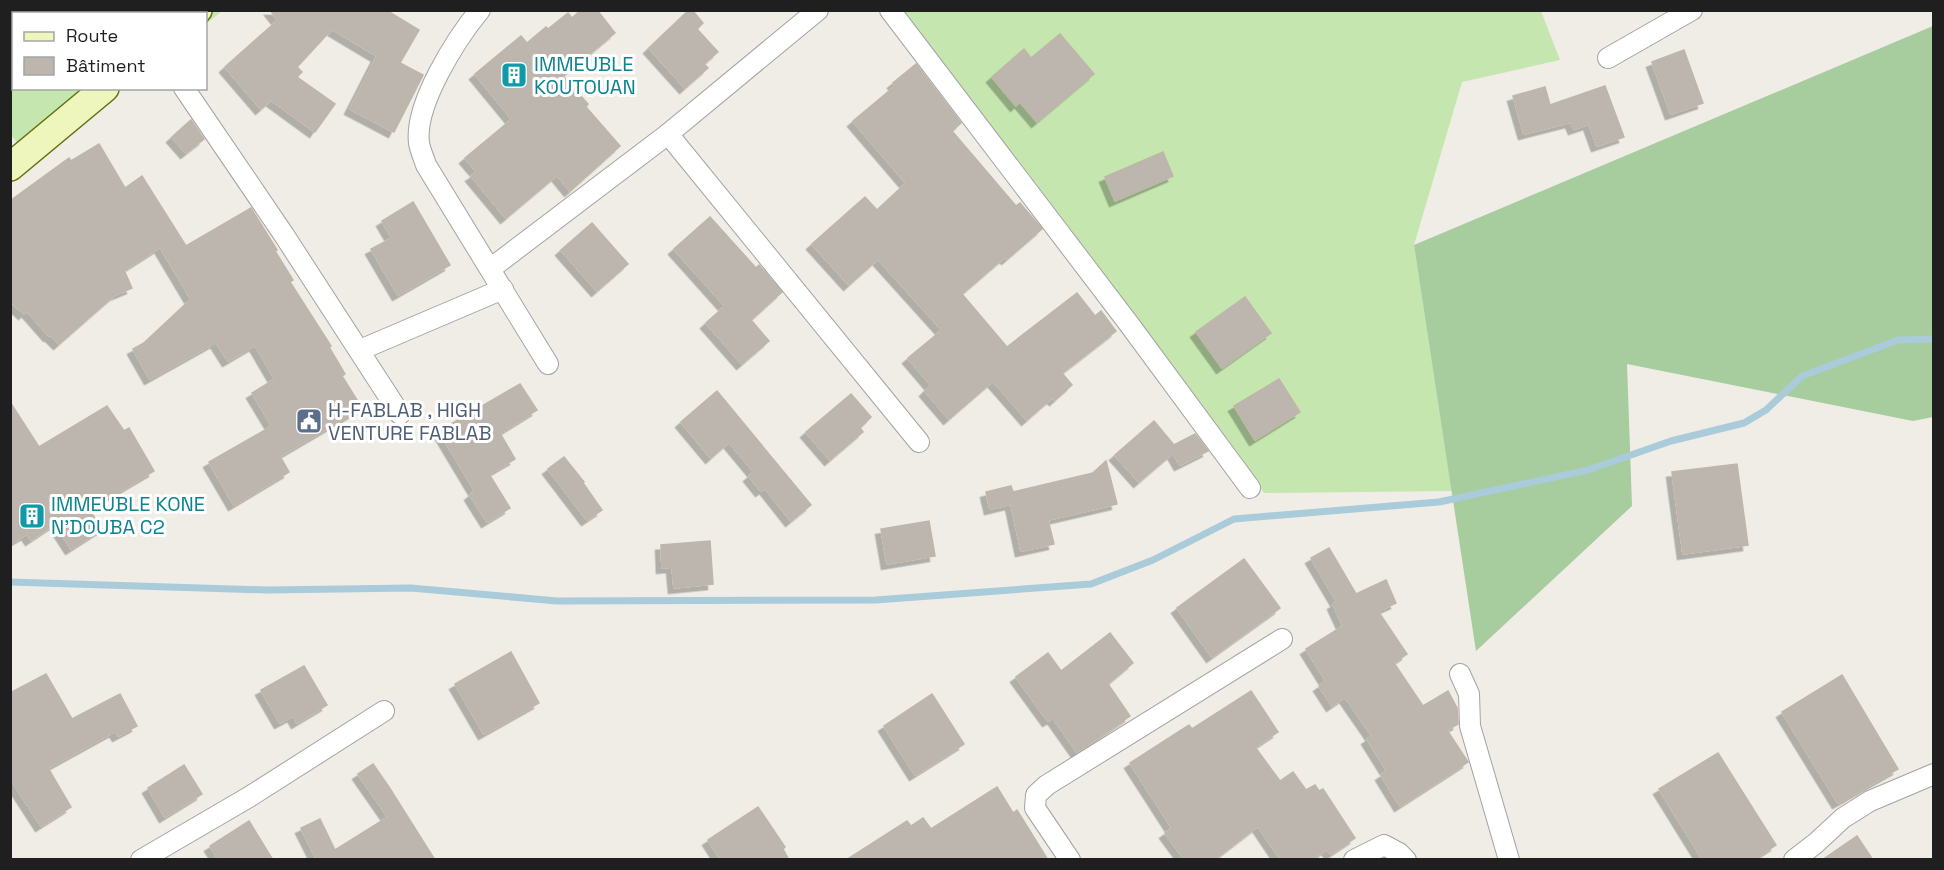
<svg xmlns="http://www.w3.org/2000/svg" width="1944" height="870" viewBox="0 0 1944 870" font-family="'Space Grotesk',sans-serif">
	<style>
		.grass { fill: #c5e6af }
		.forest { fill: #a7cc9d }
		.lines { fill: none; stroke-linecap: round; stroke-linejoin: round }
		.stream { stroke: #a9cbda; stroke-width: 7 }
		.building { fill: #bcb6af; stroke: #c0b5a9; stroke-width: 1.5; filter: url(#shadow) }
		.street-casing { stroke: #a3a3a3; stroke-width: 22 }
		.secondary-casing { stroke: #5d710b; stroke-width: 30 }
		.street { stroke: #fff; stroke-width: 20 }
		.secondary { stroke: #eef6bd; stroke-width: 27 }
		.labels { text-anchor: middle; stroke-width: 6; stroke-linejoin: round; paint-order: stroke }
		.culture-label { font-size: 20px; fill: #0d838f; stroke: #fff; text-anchor: start }
		.service-label { font-size: 20px; fill: #4e5e75; stroke: #fff; text-anchor: start }
	</style>
	<defs>
		<filter id="shadow"><feDropShadow dx="-5.5" dy="5.5" stdDeviation="0" flood-color="#0004"/></filter>
	</defs>
	<rect width="100%" height="100%" fill="#efede6"/>
	<g class="grass">
		<polygon points="10,11 222,11 206,24 206,14 14,14 14,88 122,89 31,159 11,135"/>
		<polygon points="901,11 1541,11 1560,60 1462,82 1414,245 1452,491 1264,493"/>
	</g>
	<polygon class="forest" points="1933,26 1933,417 1913,421 1627,364 1632,506 1476,651 1414,245"/>
	<g class="lines">
		<polyline class="stream" points="10,582 268,590 411,588 557,601 876,600 1091,584 1153,560 1234,519 1439,502 1588,470 1671,441 1744,423 1766,410 1802,376 1898,340 1934,339"/>
	</g>
	<g class="building">
		<polygon points="270,10 386,10 419,30 400,63 423,75 394,132 350,109 377,56 332,29 297,67 302,72 297,77 335,104 315,132 271,100 261,109 225,67 278,20"/>
		<polygon points="581,10 597,10 615,33 563,76 588,104 586,107 620,146 570,191 557,175 506,218 471,176 477,172 465,158 512,119 475,74 521,36 527,43 546,27 548,29 568,13 572,18"/>
		<polygon points="689,10 692,10 703,23 697,29 718,52 704,64 708,68 685,88 649,48"/>
		<polygon points="1060,34 1094,74 1037,122 1020,102 1016,106 992,77 1024,49 1031,58"/>
		<polygon points="1684,50 1703,103 1671,114 1652,62"/>
		<polygon points="916,64 961,123 952,131 1016,206 1020,203 1042,229 1007,259 1005,257 962,294 1007,347 1077,293 1095,316 1101,311 1116,331 1062,373 1072,385 1055,400 1052,398 1027,420 993,381 949,419 925,391 931,385 908,358 942,330 878,259 849,285 812,244 865,197 877,210 906,183 853,121 895,86 893,83"/>
		<polygon points="1605,86 1624,137 1597,146 1589,124 1574,129 1571,122 1524,134 1513,96 1545,87 1550,105"/>
		<polygon points="191,120 204,139 186,153 172,137"/>
		<polygon points="99,144 125,188 142,176 186,246 251,208 277,250 275,251 293,280 290,282 331,346 329,347 345,374 342,376 362,408 280,456 289,472 234,505 209,462 272,426 252,393 275,379 255,345 228,361 216,342 150,379 133,349 144,343 191,299 160,247 124,270 132,288 115,295 59,344 50,335 49,336 27,311 24,314 10,301 10,201 69,158 71,161"/>
		<polygon points="1163,152 1173,176 1115,201 1105,177"/>
		<polygon points="413,202 450,265 398,295 371,249 392,238 382,221"/>
		<polygon points="710,217 756,268 759,265 782,292 751,320 769,341 742,364 706,323 725,306 674,249"/>
		<polygon points="592,223 628,264 597,291 561,250"/>
		<polygon points="1245,297 1271,333 1222,368 1196,332"/>
		<polygon points="1279,379 1300,412 1255,440 1234,406"/>
		<polygon points="520,384 537,410 500,433 515,459 489,474 510,508 487,522 470,495 475,491 439,431"/>
		<polygon points="717,391 811,505 791,521 765,488 761,491 749,476 754,472 729,442 711,458 681,422"/>
		<polygon points="851,394 871,417 860,428 863,432 830,460 806,432"/>
		<polygon points="10,402 39,447 107,406 124,431 129,428 154,471 89,509 102,529 71,549 55,524 31,540 27,534 10,544"/>
		<polygon points="1154,421 1174,445 1195,434 1208,451 1180,465 1173,453 1139,482 1115,455"/>
		<polygon points="564,457 584,482 583,483 602,510 587,520 548,469"/>
		<polygon points="1106,461 1117,504 1048,520 1054,544 1021,551 1011,504 990,509 986,492 1011,486 1013,492 1093,473"/>
		<polygon points="1737,464 1748,545 1683,554 1672,472"/>
		<polygon points="929,521 935,556 887,564 881,529"/>
		<polygon points="710,541 713,584 674,588 672,567 662,568 661,545"/>
		<polygon points="1329,548 1356,594 1386,580 1396,603 1378,611 1407,654 1394,663 1423,706 1448,691 1457,708 1458,724 1447,730 1468,762 1400,806 1381,775 1387,771 1367,739 1372,736 1345,697 1332,706 1319,686 1326,681 1306,649 1343,626 1333,604 1337,602 1311,558"/>
		<polygon points="1244,559 1280,608 1212,657 1177,608"/>
		<polygon points="1110,633 1133,663 1108,684 1130,716 1077,752 1053,718 1048,721 1016,677 1048,653 1061,671"/>
		<polygon points="511,652 539,703 484,734 455,684"/>
		<polygon points="304,666 327,705 297,723 293,716 280,723 261,690"/>
		<polygon points="46,674 72,719 120,694 137,726 118,736 115,731 48,768 71,807 41,826 10,778 10,693"/>
		<polygon points="1842,675 1898,769 1838,803 1782,712"/>
		<polygon points="1251,691 1278,732 1255,747 1280,781 1293,772 1306,790 1315,785 1319,791 1323,789 1355,838 1331,854 1327,849 1311,860 1281,860 1258,826 1214,860 1185,860 1165,833 1172,828 1130,763 1189,725 1192,729"/>
		<polygon points="932,694 964,744 915,775 884,726"/>
		<polygon points="1718,753 1776,845 1753,860 1703,860 1659,789"/>
		<polygon points="373,764 389,787 435,860 317,860 301,828 320,819 335,850 388,817 358,774"/>
		<polygon points="184,765 202,794 165,817 148,788"/>
		<polygon points="997,787 1013,813 1017,810 1048,860 846,860 907,821 911,826 923,818 931,829"/>
		<polygon points="758,807 785,847 783,849 789,860 721,860 708,840"/>
		<polygon points="249,821 273,860 219,860 210,846"/>
		<polygon points="1857,836 1873,860 1822,860"/>
	</g>
	<g class="lines">
		<defs>
			<g id="street">
				<path d="M480,10C456,39 414,105 419,143C420,150 424,158 426,165L548,364"/>
				<polyline points="890,10 1129,324 1250,488"/>
				<polyline points="1608,58 1692,10"/>
				<polyline points="184,88 284,235 400,414"/>
				<polyline points="668,134 919,442"/>
				<polyline points="490,269 668,134 818,10"/>
				<polyline points="360,350 503,289"/>
				<polyline points="1460,674 1469,694 1470,726 1509,860"/>
				<polyline points="141,860 249,797 384,711"/>
				<polyline points="1070,860 1035,808 1036,795 1047,785 1282,639"/>
				<polyline points="1354,860 1384,845 1399,853 1406,860"/>
				<polyline points="1794,860 1816,843 1843,818 1870,801 1934,774"/>
			</g>
			<g id="secondary">
				<polyline points="194,14 198,10"/>
				<polyline points="10,167 105,88"/>
			</g>
		</defs>
		<use href="#street" class="street-casing"/>
		<use href="#secondary" class="secondary-casing"/>
		<use href="#street" class="street"/>
		<use href="#secondary" class="secondary"/>
	</g>
	<defs>
		<symbol id="building-square" viewBox="-11 -11 22 22"><rect x="-9" y="-9" width="18" height="18" rx="4" fill="#0f9aa8" stroke="#fff"/><path d="M-4-6H4V6H1V3H-1V6H-4ZM-2.5-4.3h1.7v1.8h-1.7ZM.8-4.3h1.7v1.8H.8ZM-2.5-1h1.7V.8h-1.7ZM.8-1h1.7V.8H.8Z" fill="#fff"/></symbol>
		<symbol id="civic-square" viewBox="-11 -11 22 22"><rect x="-9" y="-9" width="18" height="18" rx="4" fill="#5c6f8a" stroke="#fff"/><path d="M-.6-6.5H3V-4.5H.6V-3L4-1V1h2V6H-6V1h2V-1L-.6-3ZM-1.2 2.5V6h2.4V2.5Z" fill="#fff"/></symbol>
	</defs>
	<g fill-rule="evenodd">
		<use href="#building-square" x="499" y="60" width="30" height="30"/>
		<use href="#civic-square" x="294" y="406" width="30" height="30"/>
		<use href="#building-square" x="17" y="501" width="30" height="30"/>
	</g>
	<g class="labels">
		<g class="culture-label">
			<text x="534" y="71">IMMEUBLE<tspan x="534" dy="23">KOUTOUAN</tspan></text>
			<text x="51" y="511">IMMEUBLE KONE<tspan x="51" dy="23">N'DOUBA C2</tspan></text>
		</g>
		<g class="service-label">
			<text x="328" y="417">H-FABLAB , HIGH<tspan x="328" dy="23">VENTURE FABLAB</tspan></text>
		</g>
	</g>
	<rect width="1944" height="870" fill="none" stroke="#1f1f1f" stroke-width="24"/>
	<rect x="12" y="12" width="195" height="78" fill="#ffffff" stroke="#a5a5a5" stroke-width="1.5"/>
	<rect x="24" y="32" width="30" height="9" fill="#eef6bd" stroke="#a5a5a5" stroke-width="1.5"/>
	<text x="66" y="42" font-size="18" fill="#1f1f1f">Route</text>
	<rect x="24" y="57" width="30" height="18" fill="#bcb6af" stroke="#a5a5a5" stroke-width="1.5"/>
	<text x="66" y="72" font-size="18" fill="#1f1f1f">Bâtiment</text>
</svg>
